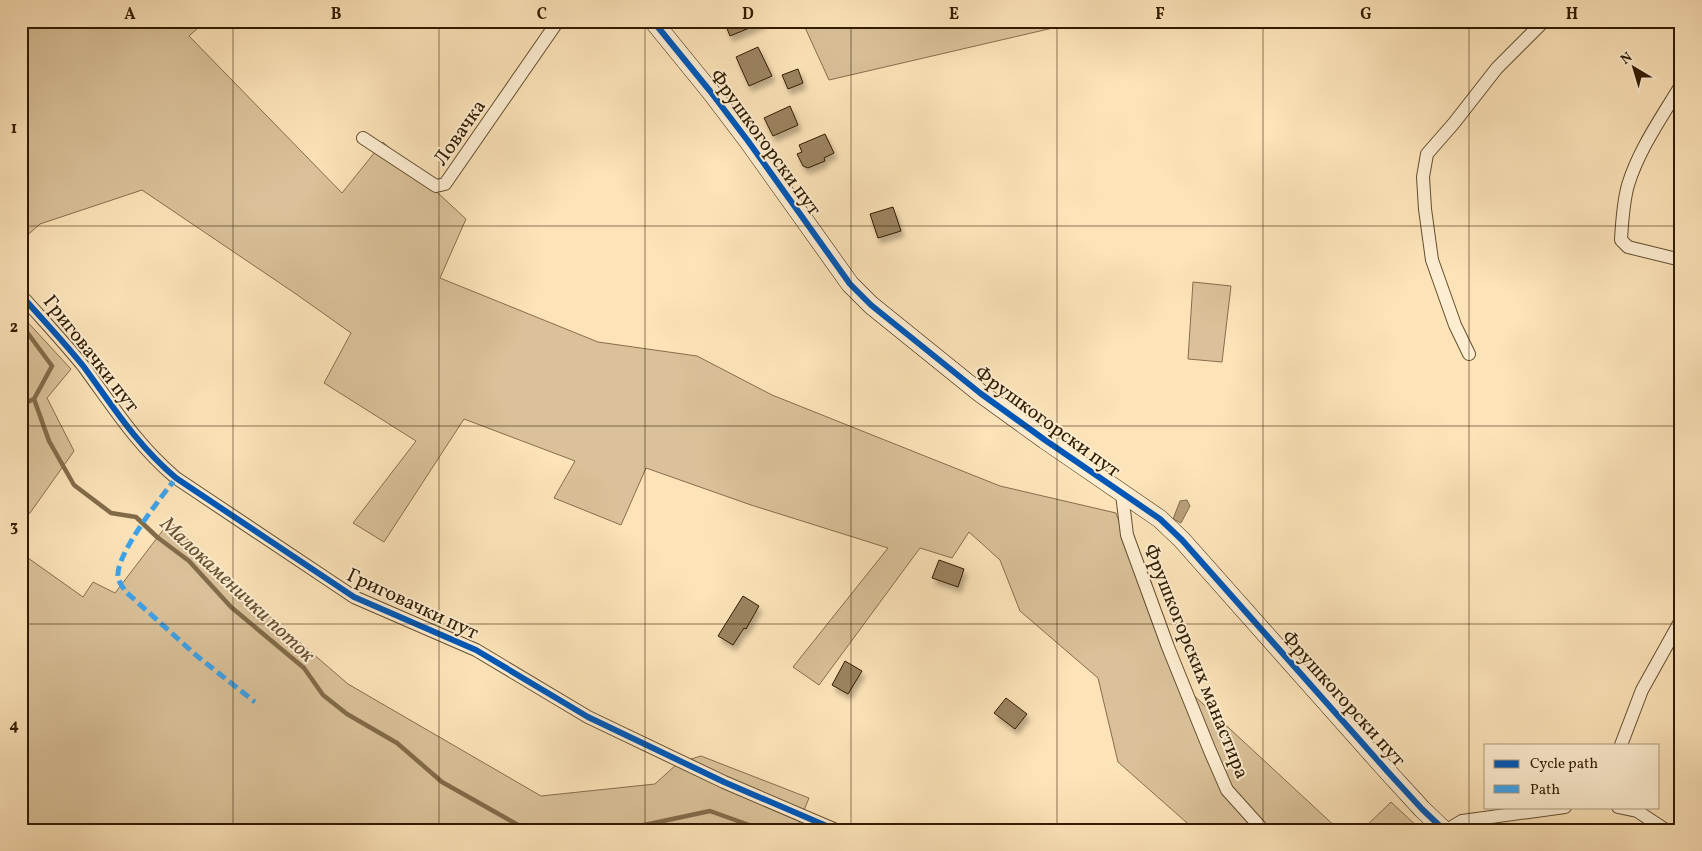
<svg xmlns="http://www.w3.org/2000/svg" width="1702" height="851" viewBox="0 0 1702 851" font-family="Vollkorn,serif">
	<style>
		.green { fill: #dac199; stroke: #866e4c }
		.water { fill: #b79f79; stroke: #826b49 }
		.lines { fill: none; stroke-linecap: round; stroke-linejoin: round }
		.stream { stroke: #826b49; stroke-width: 4.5 }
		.building { fill: #9b8360; stroke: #321c00; filter: url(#shadow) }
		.street-casing { stroke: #644e2e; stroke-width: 14 }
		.secondary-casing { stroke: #321c00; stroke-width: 19 }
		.street { stroke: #fdedd1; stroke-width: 12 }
		.secondary { stroke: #fdedd1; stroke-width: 18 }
		.quiet { stroke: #3ea2e9; stroke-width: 5; stroke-dasharray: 10 5; stroke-linecap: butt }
		.cycleway-casing { stroke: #fdedd1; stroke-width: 9 }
		.cycleway { stroke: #0057b8; stroke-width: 6 }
		.grid { fill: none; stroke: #321c00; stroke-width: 1; stroke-opacity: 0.55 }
		.labels { text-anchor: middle; stroke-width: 4; stroke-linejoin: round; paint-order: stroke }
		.street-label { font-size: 20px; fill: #321c00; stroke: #fdedd1 }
		.water-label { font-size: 21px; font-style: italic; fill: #675030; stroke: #fdedd1 }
		.neatline { fill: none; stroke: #321c00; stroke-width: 2 }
		.grid-label { font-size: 16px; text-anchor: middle; font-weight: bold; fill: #321c00 }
	</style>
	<defs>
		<filter id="shadow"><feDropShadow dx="3" dy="5.5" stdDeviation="2.5" flood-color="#0004"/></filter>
	</defs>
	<rect width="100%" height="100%" fill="#fce3b8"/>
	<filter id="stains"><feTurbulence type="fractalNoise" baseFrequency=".004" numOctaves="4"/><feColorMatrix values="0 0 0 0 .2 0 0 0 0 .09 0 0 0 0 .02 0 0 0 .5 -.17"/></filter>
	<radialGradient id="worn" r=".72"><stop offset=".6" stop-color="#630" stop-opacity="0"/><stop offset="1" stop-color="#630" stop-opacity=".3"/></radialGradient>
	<g class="green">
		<polygon points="21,21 206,21 189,36 342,193 383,142 466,219 440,278 598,342 697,356 772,395 1000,486 1116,513 1175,678 1339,830 1195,830 1118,762 1098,678 1020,611 1000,560 969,532 952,558 920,548 819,685 793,667 888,548 751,505 646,468 621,525 554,498 575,461 464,419 384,542 353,523 416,441 324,383 351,333 296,294 142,190 40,224 21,241"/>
		<polygon points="802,21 1083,21 829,80"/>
		<polygon points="1193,282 1231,286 1222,362 1188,359"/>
		<polygon points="21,315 71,369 47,398 74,451 30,513 21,521"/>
		<polygon points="170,521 224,577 348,684 541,796 655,784 678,763 701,756 809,798 796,830 21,830 21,553 83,597 93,582 115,593"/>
		<polygon points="1391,802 1421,830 1362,830"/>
	</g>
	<polygon class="water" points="1187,500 1190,506 1181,523 1173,519 1180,501"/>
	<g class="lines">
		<g class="stream">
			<polyline points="21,324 52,366 34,399 49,441 74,485 111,513 136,517 157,537 189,561 231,607 304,668 323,695 347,714 397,743 442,782 527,830"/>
			<polyline points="21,405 34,399"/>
			<polyline points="621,830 710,811 763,830"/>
		</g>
	</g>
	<g class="building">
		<polygon points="724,21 764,21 764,22 730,36"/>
		<polygon points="758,47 772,76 749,86 736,57"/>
		<polygon points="798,69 803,83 788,89 782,75"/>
		<polygon points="790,106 798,125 773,136 764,118"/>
		<polygon points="825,134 834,153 824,158 825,161 808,168 803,166 797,154 802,152 799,145"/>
		<polygon points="893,207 901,231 878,238 870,214"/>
		<polygon points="939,560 964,569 958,587 932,578"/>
		<polygon points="743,596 759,606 746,629 744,628 733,645 718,636"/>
		<polygon points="845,661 862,671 848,694 832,685"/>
		<polygon points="1006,698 1027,714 1015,729 994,713"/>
	</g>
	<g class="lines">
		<defs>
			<g id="street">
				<path d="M1681,85C1662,117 1639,149 1628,185C1623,203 1622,222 1621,240L1628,247L1681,260"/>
				<polyline points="363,138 436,186 445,184 558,21"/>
				<path d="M21,295C42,319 64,342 84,367C114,408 137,445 176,478L354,597L476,650L588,717L724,782L836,830"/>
				<polyline points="1469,354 1455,325 1432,260 1425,209 1423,177 1427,154 1454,123 1497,68 1544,21"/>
				<polyline points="1122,494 1127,535 1168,647 1210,751 1227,790 1263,830"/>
				<polyline points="1621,745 1642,690 1681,620"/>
				<polyline points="1618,807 1637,811 1666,830"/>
				<polyline points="1447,830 1462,821 1565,807"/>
			</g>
			<polyline id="secondary" points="653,21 710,91 748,141 850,284 871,305 980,393 1045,440 1160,519 1182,540 1388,772 1422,809 1444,830"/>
		</defs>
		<use href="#street" class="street-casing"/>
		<use href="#secondary" class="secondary-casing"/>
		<use href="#street" class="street"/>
		<use href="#secondary" class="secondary"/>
		<path class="quiet" d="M176,478C162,496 115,555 118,577C118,581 123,587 125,591L197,656L255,702"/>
		<defs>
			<g id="cycleway">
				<polyline points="653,21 710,91 748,141 850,284 871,305 980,393 1045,440 1160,519 1182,540 1388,772 1422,809 1444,830"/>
				<path d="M21,295C42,319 64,342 84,367C114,408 137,445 176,478L354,597L476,650L588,717L724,782L836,830"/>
			</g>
		</defs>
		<use href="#cycleway" class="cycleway-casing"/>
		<use href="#cycleway" class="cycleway"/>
	</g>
	<path class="grid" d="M233,21V830M439,21V830M645,21V830M851,21V830M1057,21V830M1263,21V830M1469,21V830M21,226H1681M21,426H1681M21,624H1681"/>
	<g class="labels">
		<g class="street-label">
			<text transform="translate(459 132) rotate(-55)" y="7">Ловачка</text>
			<text transform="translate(766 142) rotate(54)" y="7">Фрушкогорски пут</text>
			<text transform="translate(92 353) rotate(52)" y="7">Григовачки пут</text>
			<text transform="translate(1048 421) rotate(36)" y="7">Фрушкогорски пут</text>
			<text transform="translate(413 603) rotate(25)" y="7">Григовачки пут</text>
			<text transform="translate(1197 661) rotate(68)" y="7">Фрушкогорских манастира</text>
			<text transform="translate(1344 698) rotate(48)" y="7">Фрушкогорски пут</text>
		</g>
		<g class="water-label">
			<text transform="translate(238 589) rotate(43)" y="7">Малокаменички поток</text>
		</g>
	</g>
	<rect width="1702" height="851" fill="none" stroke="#fce3b8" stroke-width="55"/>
	<rect x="1484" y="744" width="175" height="65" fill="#fdedd1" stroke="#ac997d"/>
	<rect x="1494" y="760" width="25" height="8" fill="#0057b8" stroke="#ac997d"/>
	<text x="1530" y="768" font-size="15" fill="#321c00">Cycle path</text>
	<rect x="1494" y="785" width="25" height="8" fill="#3ea2e9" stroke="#ac997d"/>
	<text x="1530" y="794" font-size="15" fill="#321c00">Path</text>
	<g transform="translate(1634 68) rotate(322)" stroke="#fdedd1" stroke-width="4" paint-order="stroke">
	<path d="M0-4L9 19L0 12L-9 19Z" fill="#321c00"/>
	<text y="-8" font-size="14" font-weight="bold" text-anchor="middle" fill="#321c00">N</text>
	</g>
	<rect x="28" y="28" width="1646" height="796" class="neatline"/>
	<g class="grid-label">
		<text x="130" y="19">A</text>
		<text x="336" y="19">B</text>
		<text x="542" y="19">C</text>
		<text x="748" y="19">D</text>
		<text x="954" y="19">E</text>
		<text x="1160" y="19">F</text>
		<text x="1366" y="19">G</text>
		<text x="1572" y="19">H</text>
		<text x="14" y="133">1</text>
		<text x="14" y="332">2</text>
		<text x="14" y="531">3</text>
		<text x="14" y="730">4</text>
	</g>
	<rect width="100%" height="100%" filter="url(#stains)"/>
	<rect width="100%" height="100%" fill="url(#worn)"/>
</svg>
